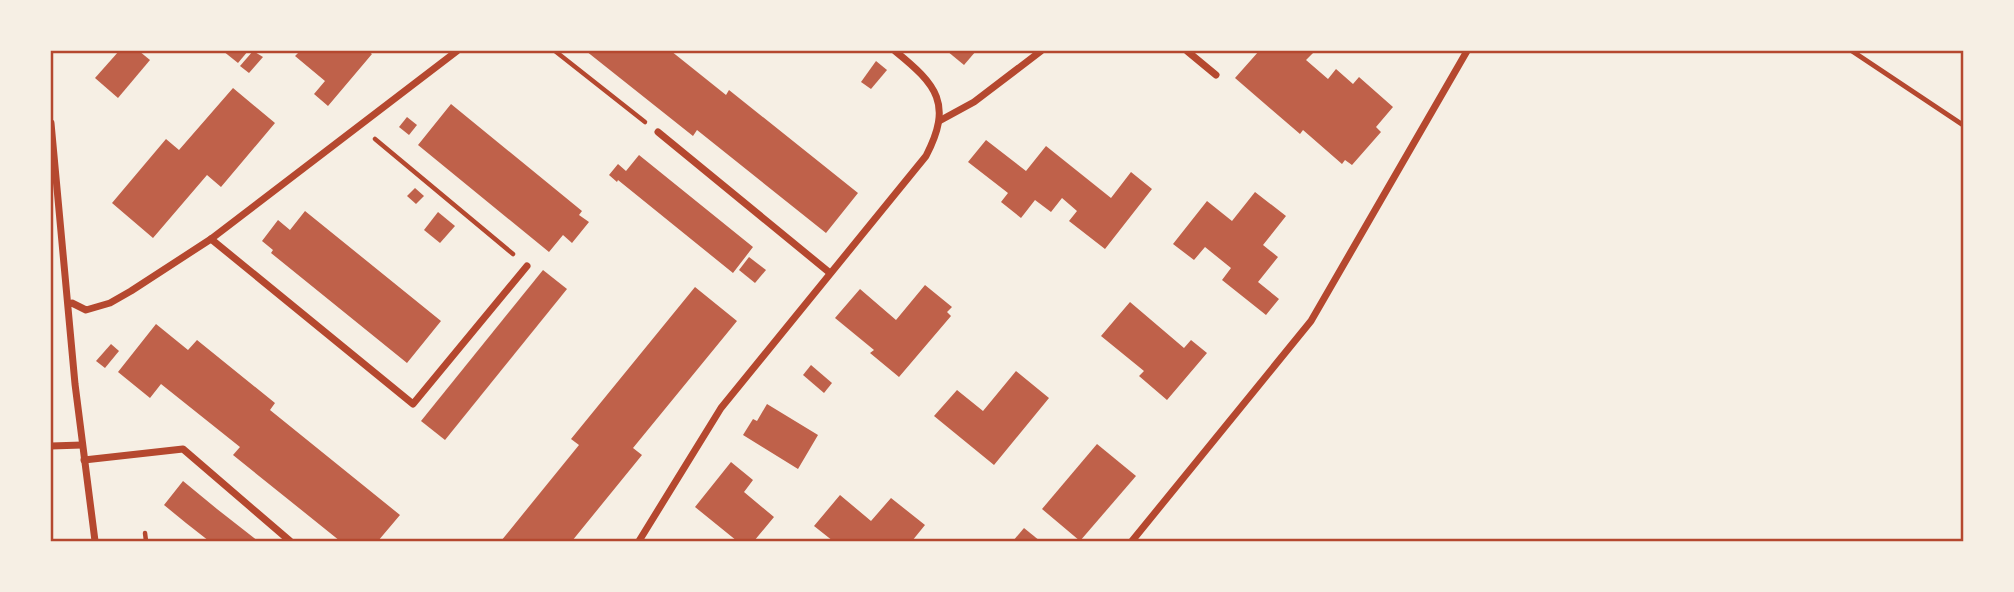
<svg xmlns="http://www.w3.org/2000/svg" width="2014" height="592" viewBox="0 0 2014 592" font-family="'Noto Sans',sans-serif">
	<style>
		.building { fill: #bf614a }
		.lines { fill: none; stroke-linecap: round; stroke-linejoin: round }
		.path { stroke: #b5482f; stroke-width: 4.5 }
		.service { stroke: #b5482f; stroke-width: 5 }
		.minor { stroke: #b5482f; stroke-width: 7 }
		.neatline { fill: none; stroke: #b5482f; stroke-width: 2.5 }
	</style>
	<rect width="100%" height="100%" fill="#f6efe4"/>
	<g class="building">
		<polygon points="119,51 139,51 150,60 118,98 95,78"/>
		<polygon points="223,51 248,51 238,63"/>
		<polygon points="253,51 263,57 249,73 240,66"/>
		<polygon points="300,51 368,51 372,54 328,106 314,94 325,81 295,56"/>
		<polygon points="586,51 671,51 726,95 729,90 858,193 826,233 697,130 693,136"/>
		<polygon points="947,51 976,51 964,65"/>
		<polygon points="1259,51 1315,51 1306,60 1328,79 1336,69 1353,84 1359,77 1393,107 1376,127 1381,132 1352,165 1345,160 1342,164 1303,130 1300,134 1235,78"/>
		<polygon points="876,61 887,70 871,89 861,82"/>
		<polygon points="233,88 275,123 221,187 207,175 153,238 112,203 166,139 179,150"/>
		<polygon points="451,104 582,211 579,215 589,222 572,243 563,235 549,252 418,145"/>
		<polygon points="407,117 417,125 409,135 399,127"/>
		<polygon points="986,140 1026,171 1046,146 1111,198 1131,172 1152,189 1105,249 1069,221 1077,211 1062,198 1051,212 1035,200 1021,218 1001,202 1008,193 968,162"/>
		<polygon points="639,155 753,247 733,273 618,180 617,182 609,175 618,164 626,171"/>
		<polygon points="415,188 424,196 416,204 407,196"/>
		<polygon points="1255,192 1286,216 1263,245 1278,257 1258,282 1279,299 1266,315 1222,280 1231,268 1205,247 1194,260 1173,244 1207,201 1232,221"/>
		<polygon points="305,211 441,321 407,363 271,253 273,250 262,241 278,220 290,230"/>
		<polygon points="438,212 455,226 440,243 424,230"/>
		<polygon points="749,257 766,270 755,283 739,270"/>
		<polygon points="543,270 567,289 445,440 421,421"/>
		<polygon points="925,285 952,307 947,312 951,316 899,377 870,353 874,350 835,318 860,289 896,320"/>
		<polygon points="695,287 737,321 633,448 642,455 572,541 501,541 579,445 571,439"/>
		<polygon points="1130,302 1184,348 1191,340 1207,353 1167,400 1139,376 1144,371 1101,336"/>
		<polygon points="156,324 188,350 197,340 275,403 270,410 400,515 378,541 340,541 233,455 240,447 161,384 150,398 118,372"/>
		<polygon points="111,344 119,351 105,368 96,361"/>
		<polygon points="811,365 832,383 824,393 803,375"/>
		<polygon points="1016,371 1049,398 994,465 934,416 957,390 983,411"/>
		<polygon points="767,404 818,435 798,469 743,435 753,419 757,421"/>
		<polygon points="1097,444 1136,476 1080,541 1042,509"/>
		<polygon points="731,462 753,480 744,492 774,517 754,541 737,541 695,507"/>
		<polygon points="183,481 217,509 258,541 209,541 186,523 164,505"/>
		<polygon points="840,495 871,521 891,498 925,525 912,541 833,541 814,526"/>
		<polygon points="1024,528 1040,541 1013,541"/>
	</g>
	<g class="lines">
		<g class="path">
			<polyline points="555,51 645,122"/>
			<polyline points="375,139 513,254"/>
			<polyline points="145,533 146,541"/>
		</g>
		<polyline class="service" points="1852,51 1963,125"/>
		<g class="minor">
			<polyline points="1187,51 1216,75"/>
			<polyline points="941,120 974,102 1041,51"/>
			<polyline points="51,123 75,384 95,541"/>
			<polyline points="658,132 830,273"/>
			<polyline points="211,239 413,404 527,266"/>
			<polyline points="69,304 72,303 86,310 110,303 131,291 211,239 457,51"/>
			<polyline points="51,446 82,445"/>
			<polyline points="84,460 183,449 290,541"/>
			<path d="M639,541L721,408L926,156C953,104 937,85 895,51"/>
			<polyline points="1132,541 1311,321 1467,51"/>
		</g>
	</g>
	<rect width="2014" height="592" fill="none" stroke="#f6efe4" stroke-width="105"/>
	<rect x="52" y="52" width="1910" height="488" class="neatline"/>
</svg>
